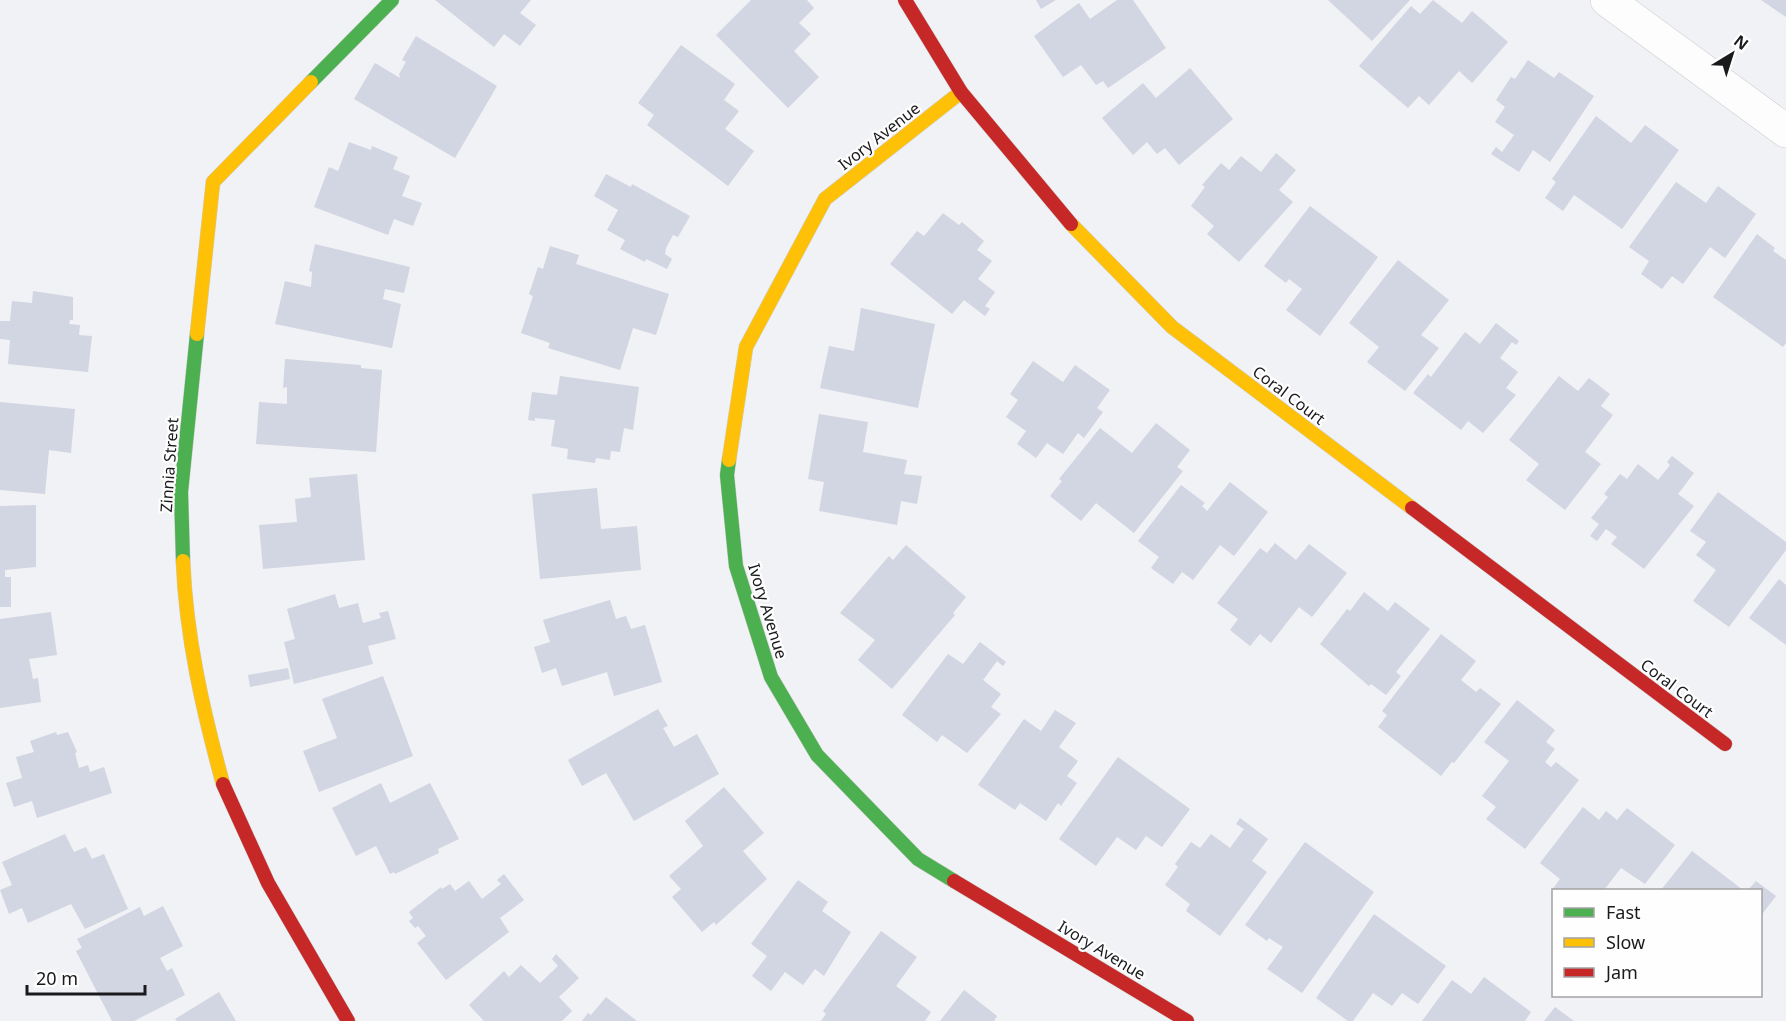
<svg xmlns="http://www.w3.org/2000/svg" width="1786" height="1021" viewBox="0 0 1786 1021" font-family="'Noto Sans',sans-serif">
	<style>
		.building { fill: #d2d5e2 }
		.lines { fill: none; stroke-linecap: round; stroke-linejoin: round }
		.street-casing { stroke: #cdcdcf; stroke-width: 34 }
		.fast-casing { stroke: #cdcdcf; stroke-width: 15 }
		.slow-casing { stroke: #cdcdcf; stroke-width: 15 }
		.jam-casing { stroke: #cdcdcf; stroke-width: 15 }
		.street { stroke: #fdfdfe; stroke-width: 33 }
		.fast { stroke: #4caf50; stroke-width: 14 }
		.slow { stroke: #ffc107; stroke-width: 14 }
		.jam { stroke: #c62828; stroke-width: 14 }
		.labels { text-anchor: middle; stroke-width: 4.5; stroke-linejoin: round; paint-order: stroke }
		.street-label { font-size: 16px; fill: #1a1a1d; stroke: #fefefe }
	</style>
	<rect width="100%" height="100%" fill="#f1f2f5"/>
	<g class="building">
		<polygon points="435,0 531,0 520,13 536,25 520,46 504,34 494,47"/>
		<polygon points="751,0 807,0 814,8 799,23 811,34 794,51 819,77 788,108 716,35"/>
		<polygon points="1036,0 1056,0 1041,9"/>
		<polygon points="1117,0 1133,0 1166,48 1108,88 1103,81 1096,85 1081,65 1063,77 1034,36 1079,3 1090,19"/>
		<polygon points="1328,0 1410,0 1372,41"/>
		<polygon points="1433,0 1462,23 1472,11 1508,42 1472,83 1459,71 1429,105 1419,96 1408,108 1359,66 1411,6 1420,14"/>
		<polygon points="1761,0 1786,0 1786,17"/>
		<polygon points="416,36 497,86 455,158 354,99 375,63 400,78 399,74 406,62 402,60"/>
		<polygon points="681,45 735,84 724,100 739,111 725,129 754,151 728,186 647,125 654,115 638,103"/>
		<polygon points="1528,60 1554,78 1559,72 1594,96 1550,162 1533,150 1519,172 1491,154 1496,147 1502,152 1514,135 1495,122 1505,107 1496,100 1511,77 1515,79"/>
		<polygon points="1190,68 1233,119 1179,165 1165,148 1157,154 1147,142 1133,155 1102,118 1143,83 1156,98"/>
		<polygon points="1596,116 1631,143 1645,125 1679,150 1622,229 1574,195 1563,211 1545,198 1556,182 1552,179"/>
		<polygon points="349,142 371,150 372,146 398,157 393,169 410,176 402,196 422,203 413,226 394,219 388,235 314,207 329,167 338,171"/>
		<polygon points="1276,153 1296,170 1279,190 1293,202 1239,262 1207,234 1214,226 1191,206 1205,187 1202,185 1221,163 1229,170 1241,156 1261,172"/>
		<polygon points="606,174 631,187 632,184 690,216 678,237 673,235 666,248 665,254 672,259 667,269 646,259 645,262 620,249 625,240 607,230 618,210 594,196"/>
		<polygon points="1676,182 1706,203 1718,186 1756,214 1725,258 1710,247 1683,284 1672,276 1662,289 1641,274 1649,261 1629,247"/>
		<polygon points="1310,206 1378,257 1320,336 1286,310 1302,289 1289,279 1286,283 1264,266"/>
		<polygon points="943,213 959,225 962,222 984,241 977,250 992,261 978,279 995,292 985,306 990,309 985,316 964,300 952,314 890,264 917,231 924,236"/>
		<polygon points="1757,234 1775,248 1773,251 1786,260 1786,343 1783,347 1713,297"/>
		<polygon points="315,244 410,267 404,293 385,289 383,299 401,304 392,348 275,324 285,281 311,287 312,272 309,271"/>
		<polygon points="550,246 579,255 576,264 669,294 656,335 633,328 620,370 548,348 550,343 521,333 533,296 529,294 538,267 543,269"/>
		<polygon points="1398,260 1449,300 1421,335 1439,348 1405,391 1367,362 1379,347 1349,323"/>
		<polygon points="33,291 73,297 73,320 70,320 69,324 80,325 79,335 92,336 88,372 8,364 10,340 0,339 0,321 10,321 12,301 32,303"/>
		<polygon points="861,308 935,324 918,408 820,388 829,346 854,351"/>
		<polygon points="1496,323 1519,341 1516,345 1512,342 1500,358 1518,372 1506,388 1516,395 1483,433 1468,421 1461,430 1413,393 1428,374 1431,377 1465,332 1480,344"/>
		<polygon points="285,359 361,365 361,368 382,370 376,452 256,444 259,402 287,404 287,387 283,388"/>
		<polygon points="1033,361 1063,382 1075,365 1110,390 1097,408 1103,412 1084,438 1078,433 1063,454 1047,443 1036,458 1017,444 1026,431 1006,417 1018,400 1010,394"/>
		<polygon points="560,376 639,387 633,430 624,428 620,452 611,451 610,460 596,458 595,463 567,459 568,449 551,446 555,420 535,418 535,421 528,420 532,392 557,395"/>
		<polygon points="1559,376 1578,391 1589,378 1610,394 1601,406 1613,415 1585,452 1601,464 1565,510 1526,480 1539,464 1509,440"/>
		<polygon points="0,402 75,409 71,453 49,450 45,494 0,490"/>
		<polygon points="819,414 868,422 863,452 907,460 904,474 922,476 917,504 901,501 897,525 819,511 824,482 808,479"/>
		<polygon points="1156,423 1190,450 1177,467 1183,471 1134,533 1096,503 1081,521 1050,496 1062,481 1059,479 1100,428 1132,453"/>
		<polygon points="1672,456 1694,473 1678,494 1694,506 1644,569 1611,544 1617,537 1606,529 1597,541 1590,536 1599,524 1591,518 1608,497 1604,494 1620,474 1627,479 1638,464 1658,480 1670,465 1667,462"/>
		<polygon points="357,474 365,560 263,569 259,525 297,522 295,499 311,497 309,478"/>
		<polygon points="1230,482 1268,512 1234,556 1220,545 1193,580 1182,572 1173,584 1151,568 1159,557 1138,541 1181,485 1205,503 1202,506 1207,511"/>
		<polygon points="597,488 601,529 637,526 641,570 540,579 532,494"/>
		<polygon points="1718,492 1786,542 1786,550 1729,627 1693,601 1716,570 1696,555 1706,542 1690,531"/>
		<polygon points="36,505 36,567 5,570 5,577 11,577 11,607 0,607 0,506"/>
		<polygon points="1275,543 1296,560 1309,544 1347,573 1312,617 1299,607 1271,643 1260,634 1250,646 1230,630 1238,619 1217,603 1260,548 1267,553"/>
		<polygon points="906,545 966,597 953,613 955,615 892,689 858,660 875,640 840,613 889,556 893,560"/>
		<polygon points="1779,579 1786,585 1786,645 1749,618"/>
		<polygon points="1364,592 1388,611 1395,602 1430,629 1396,672 1401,676 1386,695 1371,684 1369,686 1320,644 1347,609 1350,611"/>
		<polygon points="335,594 339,608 358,603 363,623 381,618 379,613 388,611 396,639 368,646 373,664 294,684 284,642 295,639 287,609"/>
		<polygon points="610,600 616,619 626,616 631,629 645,625 662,682 614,696 607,672 562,686 556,668 542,673 534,647 550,642 543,620"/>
		<polygon points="51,612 57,655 29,659 33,679 38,678 41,702 0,708 0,619"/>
		<polygon points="1441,634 1476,661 1461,680 1476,692 1480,688 1501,704 1454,763 1452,762 1441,776 1378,727 1387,715 1382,711"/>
		<polygon points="980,642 1006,662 1003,666 997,661 983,680 1001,694 991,707 1001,714 967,753 942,735 937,742 902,715 948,654 963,664"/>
		<polygon points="288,668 290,679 250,687 248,675"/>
		<polygon points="383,676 413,756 319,792 303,751 337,738 322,699"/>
		<polygon points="1517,700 1555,730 1546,742 1555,749 1545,762 1551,767 1556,762 1579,780 1525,849 1486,819 1496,807 1482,796 1509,761 1484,742"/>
		<polygon points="658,709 668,726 663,728 674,747 697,734 719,774 634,821 606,773 582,786 568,760"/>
		<polygon points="1055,710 1076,723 1059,747 1078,761 1067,776 1077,783 1061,806 1058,803 1046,821 1020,803 1015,810 978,785 1024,719 1041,731"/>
		<polygon points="56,732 57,735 68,732 77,752 75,753 79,768 88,765 90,772 104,767 112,793 37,818 32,801 14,807 6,783 22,778 16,757 34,752 30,741"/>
		<polygon points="1118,757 1190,809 1162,847 1146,836 1136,850 1117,837 1096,866 1059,839"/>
		<polygon points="381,783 390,803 430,783 459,839 438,849 439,853 395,874 394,872 390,874 376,846 356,856 332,808"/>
		<polygon points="724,787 764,833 743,851 767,879 716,925 714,922 702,932 672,897 681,889 669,876 703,846 685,821"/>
		<polygon points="1583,807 1599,820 1606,811 1617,820 1627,808 1675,845 1645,884 1621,868 1604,890 1552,890 1560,879 1540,863"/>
		<polygon points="1240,818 1268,839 1252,861 1267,872 1220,936 1186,911 1190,904 1165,885 1178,867 1175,864 1191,842 1200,848 1211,834 1230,848 1244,829 1236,824"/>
		<polygon points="65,834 74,852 86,847 92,859 104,854 128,909 85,929 71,904 28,923 22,908 9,914 0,890 12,885 2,862"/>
		<polygon points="1305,842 1374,892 1302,993 1267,969 1283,947 1269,938 1267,941 1245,925"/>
		<polygon points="1692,851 1743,890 1661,890"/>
		<polygon points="504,874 524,900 500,918 509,932 446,980 417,943 426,936 418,926 415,928 409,921 413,918 409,912 441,887 442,889 450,884 455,891 469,881 482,899 501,884 497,880"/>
		<polygon points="798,880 828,902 822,911 851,932 824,976 815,969 803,985 785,972 771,991 752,976 767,956 751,944"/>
		<polygon points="1756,881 1776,896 1760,917 1760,890 1748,890"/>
		<polygon points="163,906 183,946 160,958 167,971 172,968 185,995 134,1021 112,1021 76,951 82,948 77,939 140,907 144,916"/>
		<polygon points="1374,914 1446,966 1418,1004 1402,993 1392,1006 1373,993 1353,1021 1348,1021 1316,998"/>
		<polygon points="881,931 917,957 896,986 931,1012 925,1021 821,1021 826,1014 823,1011"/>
		<polygon points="556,954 579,978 559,997 572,1011 562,1021 484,1021 469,1005 504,971 509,977 521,965 540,983 558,966 552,959"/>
		<polygon points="1484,977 1531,1012 1525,1021 1422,1021 1452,980 1471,994"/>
		<polygon points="964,990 997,1016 994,1021 940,1021"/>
		<polygon points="219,992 236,1021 177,1021 175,1019"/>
		<polygon points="606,997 637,1021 582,1021 588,1013 591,1015"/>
		<polygon points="1555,1007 1574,1021 1544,1021"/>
	</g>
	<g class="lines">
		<defs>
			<polyline id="street" points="1607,0 1786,131"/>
			<g id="fast">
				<polyline points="311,82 392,0"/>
				<polyline points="729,460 727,475 736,566 771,677 817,755 918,859 954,881"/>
				<polyline points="183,561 181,492 197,334"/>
			</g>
			<g id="slow">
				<polyline points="1071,224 1172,327 1412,508"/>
				<polyline points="197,334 213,182 311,82"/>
				<polyline points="729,460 746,347 825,199 961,92"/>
				<path d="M183,561C186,637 203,711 223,784"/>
			</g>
			<g id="jam">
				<polyline points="905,0 961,92 1071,224"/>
				<polyline points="1412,508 1725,744"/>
				<polyline points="223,784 268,883 348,1021"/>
				<polyline points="954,881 1187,1021"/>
			</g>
		</defs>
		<use href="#street" class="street-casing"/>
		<use href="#fast" class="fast-casing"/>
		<use href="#slow" class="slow-casing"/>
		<use href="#jam" class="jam-casing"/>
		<use href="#street" class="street"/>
		<use href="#fast" class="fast"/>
		<use href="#slow" class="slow"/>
		<use href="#jam" class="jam"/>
	</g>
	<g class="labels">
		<g class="street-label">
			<text transform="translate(879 136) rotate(-38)" y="6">Ivory Avenue</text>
			<text transform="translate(1289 395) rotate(37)" y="6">Coral Court</text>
			<text transform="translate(169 465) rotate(-86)" y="6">Zinnia Street</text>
			<text transform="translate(768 611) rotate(73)" y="6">Ivory Avenue</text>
			<text transform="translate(1677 688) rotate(37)" y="6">Coral Court</text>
			<text transform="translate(1102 950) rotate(31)" y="6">Ivory Avenue</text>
		</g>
	</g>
	<rect x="1552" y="889" width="210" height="108" fill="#fefefe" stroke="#a3a3a4" stroke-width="1.5"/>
	<rect x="1564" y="908" width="30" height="9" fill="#4caf50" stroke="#a3a3a4" stroke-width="1.5"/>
	<text x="1606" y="919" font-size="18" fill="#1a1a1d">Fast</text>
	<rect x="1564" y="938" width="30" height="9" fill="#ffc107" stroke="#a3a3a4" stroke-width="1.5"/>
	<text x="1606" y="949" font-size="18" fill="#1a1a1d">Slow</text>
	<rect x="1564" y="968" width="30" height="9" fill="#c62828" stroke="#a3a3a4" stroke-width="1.5"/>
	<text x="1606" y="979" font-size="18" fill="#1a1a1d">Jam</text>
	<g transform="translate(1732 54) rotate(38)" stroke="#fefefe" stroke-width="4.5" paint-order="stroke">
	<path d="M0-4.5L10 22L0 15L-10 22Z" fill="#1a1a1d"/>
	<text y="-9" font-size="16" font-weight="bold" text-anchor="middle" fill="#1a1a1d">N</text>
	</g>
	<path d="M27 985v9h118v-9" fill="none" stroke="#1a1a1d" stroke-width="3"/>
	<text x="36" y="985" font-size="18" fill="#1a1a1d" stroke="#fefefe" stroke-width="4.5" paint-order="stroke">20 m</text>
</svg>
